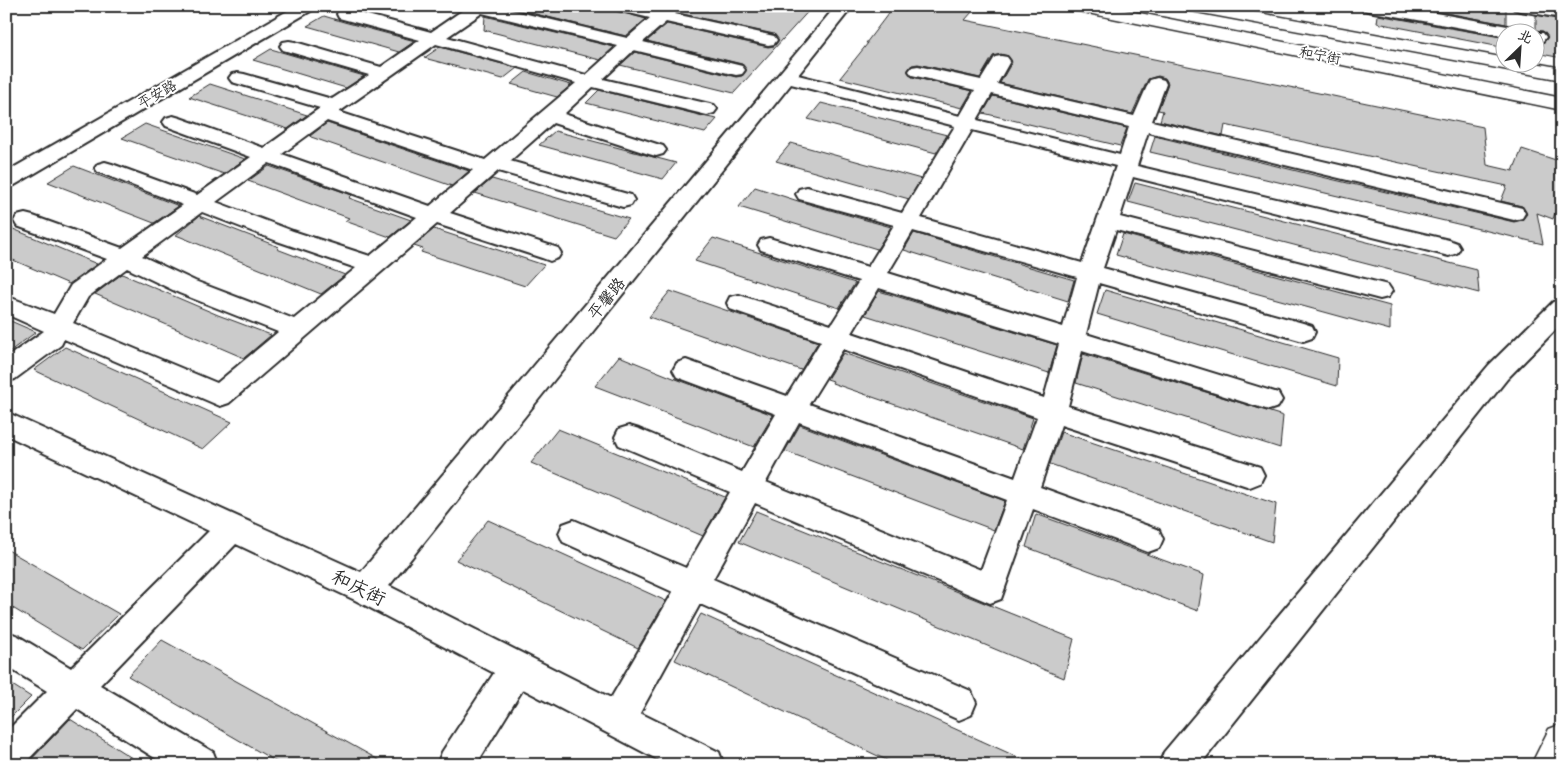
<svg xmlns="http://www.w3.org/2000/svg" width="1568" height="771" viewBox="0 0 1568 771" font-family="Dekko,'LXGW WenKai TC',sans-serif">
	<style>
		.building { fill: #cbcbcb; stroke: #2b2b2b }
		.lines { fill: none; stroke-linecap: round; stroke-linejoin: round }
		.minor-casing { stroke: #2b2b2b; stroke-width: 4 }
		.major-casing { stroke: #2b2b2b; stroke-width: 3 }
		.highway-casing { stroke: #2b2b2b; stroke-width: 3 }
		.minor { fill: #fff; fill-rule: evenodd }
		.major { fill: #fff; fill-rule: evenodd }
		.highway { fill: #fff; fill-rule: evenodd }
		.labels { text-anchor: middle; stroke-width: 4; stroke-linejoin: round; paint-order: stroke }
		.far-street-label { font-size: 14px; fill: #2b2b2b; stroke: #fff }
		.street-label { font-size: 16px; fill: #2b2b2b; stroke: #fff }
		.near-street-label { font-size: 19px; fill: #2b2b2b; stroke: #fff }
	</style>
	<rect width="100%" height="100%" fill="#fff"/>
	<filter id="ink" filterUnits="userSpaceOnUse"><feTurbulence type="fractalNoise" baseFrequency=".02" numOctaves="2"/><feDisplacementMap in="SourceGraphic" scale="10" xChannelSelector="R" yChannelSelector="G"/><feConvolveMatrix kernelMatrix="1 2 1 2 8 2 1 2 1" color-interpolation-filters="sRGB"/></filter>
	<g filter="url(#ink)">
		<g class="building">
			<polygon points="503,6 599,6 646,19 626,36"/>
			<polygon points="684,6 813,6 734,93 620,65 635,52 736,77 742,76 746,71 742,64 647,41 667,24 768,47 774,46 778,41 774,34 678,13"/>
			<polygon points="894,6 950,6 972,12 965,20 1483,127 1487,165 1513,171 1522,149 1562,162 1562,192 1553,219 1537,213 1543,244 1150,152 1155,136 1305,173 1514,222 1522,220 1527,214 1522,206 1501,201 1507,186 1225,125 1223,136 1160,121 1163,111 1158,110 1168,83 1165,78 1158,76 1148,79 1132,114 1000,83 1012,62 1008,56 1001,54 993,56 980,78 918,64 912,65 908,70 912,77 972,91 962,108 840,78 868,43 866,43"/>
			<polygon points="1409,6 1492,6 1506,9 1506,24"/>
			<polygon points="1378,15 1506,38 1506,48 1377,23"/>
			<polygon points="1536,15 1562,20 1562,58 1536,53 1536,44 1543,43 1548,37 1543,31 1536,30"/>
			<polygon points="324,16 344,22 415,41 399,52 307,26"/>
			<polygon points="485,16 614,47 600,60 484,30"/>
			<polygon points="440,47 517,68 503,79 424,58"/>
			<polygon points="271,49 364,76 346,88 253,60"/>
			<polygon points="526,72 571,85 557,97 511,84"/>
			<polygon points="210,84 307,115 288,129 189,97"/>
			<polygon points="599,90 707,117 717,119 705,133 586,103"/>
			<polygon points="993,96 1127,128 1120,146 983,113"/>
			<polygon points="821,103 947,135 936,153 808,119"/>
			<polygon points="327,123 412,152 469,171 452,186 311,137 310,136"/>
			<polygon points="145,124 245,159 224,174 122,138"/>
			<polygon points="555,131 676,163 663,179 539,145"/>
			<polygon points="791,143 921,179 909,199 776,161"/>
			<polygon points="74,166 179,206 154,223 48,182"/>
			<polygon points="269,166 352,195 349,198 411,220 390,237 345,221 349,218 248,181"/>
			<polygon points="492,179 629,219 614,236 475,193"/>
			<polygon points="1135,183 1477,270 1479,293 1128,202"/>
			<polygon points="755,187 798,201 891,227 877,249 739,207"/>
			<polygon points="199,216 279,247 277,249 345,275 321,294 176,235"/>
			<polygon points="6,226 97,264 69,284 6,257"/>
			<polygon points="434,229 544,265 525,286 421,252 423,249 414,246"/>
			<polygon points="914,233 1074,280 1068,301 904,250"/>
			<polygon points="1123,234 1390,306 1390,330 1116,255"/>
			<polygon points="713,238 855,283 839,308 695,261"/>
			<polygon points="122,274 218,315 271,335 244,358 95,294"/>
			<polygon points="1105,290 1338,358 1337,386 1097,314"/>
			<polygon points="670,291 766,324 818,342 801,370 649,317"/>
			<polygon points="879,291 1057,345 1049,373 865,315"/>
			<polygon points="6,319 36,332 6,354"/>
			<polygon points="65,347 232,422 203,449 34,370"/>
			<polygon points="843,353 1033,418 1023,449 832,383 833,381 827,379"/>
			<polygon points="1083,354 1283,416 1280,448 1076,383"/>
			<polygon points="619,356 676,379 773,415 754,447 595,386"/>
			<polygon points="800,425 1005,501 994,530 785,451"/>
			<polygon points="558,429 725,497 703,536 531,463"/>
			<polygon points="1061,432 1276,504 1272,542 1050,464"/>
			<polygon points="756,511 1074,639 1064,678 739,542"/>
			<polygon points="1036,514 1204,575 1198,611 1026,547"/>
			<polygon points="488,520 666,601 638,648 456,560"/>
			<polygon points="6,549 119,614 82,650 6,604"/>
			<polygon points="701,614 1035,765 897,765 675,660"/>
			<polygon points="162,640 388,765 282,765 128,676"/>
			<polygon points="6,681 31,697 6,722"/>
			<polygon points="70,719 143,765 26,765"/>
		</g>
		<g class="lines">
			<defs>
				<g id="minor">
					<polygon points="296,6 316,6 314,9 13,186 6,187 6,172"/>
					<path d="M465,6H494L627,38L650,18L613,9L611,6H642L659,10L664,6H682L675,14L774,36L777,40L774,44L768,45L666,22L643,42L742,66L745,70L742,74L736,75L634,50L603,79L714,105L717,109L714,113L707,115L593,87L564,114L663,146L666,150L663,154L656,156L649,154L553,123L510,161L631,195L634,200L631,205L623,207L498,171L450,213L558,248L561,253L558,258L550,261L542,258L437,224L229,403L220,406L64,339L61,345L15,379L6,382V358L44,331L6,314V296L54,314L71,285L107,259L17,226L14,221L17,216L25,214L33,216L122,248L183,205L98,172L95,168L98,164L105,162L112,164L197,195L251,157L166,126L163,122L166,118L173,116L180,118L264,148L320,108L232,82L229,78L232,74L238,73L244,74L332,99L369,75L283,50L280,46L283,42L289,41L295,42L381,67L420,40L339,18L337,14L339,10L345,9L431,32L466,8ZM482,13L618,46L586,75L447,37ZM436,44L576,83L485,160L339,112ZM327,121L473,170L430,206L282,154ZM269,163L417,217L370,256L293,231L216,202ZM202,212L277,241L356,268L294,319L195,281L142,256ZM127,268L179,293L278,332L217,383L73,323L88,297Z"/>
					<path d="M836,6H853L798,75L960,116L975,90L912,75L909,71L912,67L918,66L981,80L995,57L1001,56L1007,57L1010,61L997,84L1134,116L1148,84L1150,80L1157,78L1164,80L1166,84L1152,121L1514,206L1522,208L1525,213L1522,218L1514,220L1148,132L1137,166L1449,240L1457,243L1460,248L1457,253L1449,256L1133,177L1120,217L1380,283L1388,285L1392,291L1388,297L1380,299L1116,230L1103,268L1303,323L1312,326L1315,332L1312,338L1303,341L1099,283L1086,334L1278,393L1282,400L1278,407L1269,410L1082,351L1068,406L1260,467L1264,475L1260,483L1250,487L1061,425L1040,487L1159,530L1163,539L1159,548L1148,552L1033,509L1001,599L990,603L755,503L713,579L971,691L976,703L971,715L959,720L700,604L640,713L719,752L724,765H668L523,689L476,765H437L442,752L494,673L355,600L236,544L100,685L213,752L218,765H166L77,709L23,765H6V732L47,691L6,666V631L18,636L71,668L209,531L6,435V412L361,572ZM791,84L955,126L902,213L807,187L799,189L796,194L799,199L894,225L868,267L769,238L761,240L758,245L761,250L859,281L831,325L739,295L730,297L727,303L730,309L821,341L787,396L686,360L677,363L673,370L677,377L776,414L742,472L639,429L629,426L619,429L615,437L619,445L730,492L686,568L574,520L563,524L559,533L563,542L673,592L611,698L389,586ZM992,94L1129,127L1120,155L977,120ZM972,130L1116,166L1082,263L921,218ZM913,231L1077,277L1063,327L888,273ZM879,288L1059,344L1044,398L852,333ZM843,349L1037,417L1015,478L809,404ZM799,422L1007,500L981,570L766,482Z"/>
					<polygon points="1360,6 1397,6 1513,27 1519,28 1522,32 1506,32 1506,36 1368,11 1362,9"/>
					<polygon points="1512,6 1562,8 1562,18 1520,11 1514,9"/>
					<polygon points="1533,32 1543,33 1546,37 1543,41 1536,42 1536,32"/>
					<polygon points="1562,299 1562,323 1507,379 1200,765 1159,765 1164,752 1489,365 1553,302"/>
				</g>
				<g id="major">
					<polygon points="1070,6 1105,6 1562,98 1562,110 1078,11 1072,10"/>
					<polygon points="1183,6 1221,6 1506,58 1506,62 1530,62 1562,68 1562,80 1191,11 1185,10"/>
				</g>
				<polygon id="highway" points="1562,724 1562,765 1531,765 1549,729"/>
			</defs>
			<use href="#minor" class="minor-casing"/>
			<use href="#major" class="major-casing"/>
			<use href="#highway" class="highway-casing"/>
			<use href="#minor" class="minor"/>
			<use href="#major" class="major"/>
			<use href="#highway" class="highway"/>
		</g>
	</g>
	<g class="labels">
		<g class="far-street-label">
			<text transform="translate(1320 55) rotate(11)" y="5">和宁街</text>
			<text transform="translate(157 94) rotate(-30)" y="5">平安路</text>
		</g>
		<g class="street-label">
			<text transform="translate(606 298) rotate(-51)" y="6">平馨路</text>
		</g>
		<g class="near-street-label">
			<text transform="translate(359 587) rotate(26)" y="7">和庆街</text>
		</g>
	</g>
	<rect width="1568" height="771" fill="none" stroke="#fff" stroke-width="25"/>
	<rect x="12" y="12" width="1543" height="746" fill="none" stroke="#2b2b2b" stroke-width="2" filter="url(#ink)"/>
	<g transform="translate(1520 48) rotate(25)"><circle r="24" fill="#ffffff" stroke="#aaaaaa"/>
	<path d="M0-4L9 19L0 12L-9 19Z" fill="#2b2b2b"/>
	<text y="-8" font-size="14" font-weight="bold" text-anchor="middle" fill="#2b2b2b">北</text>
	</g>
</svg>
